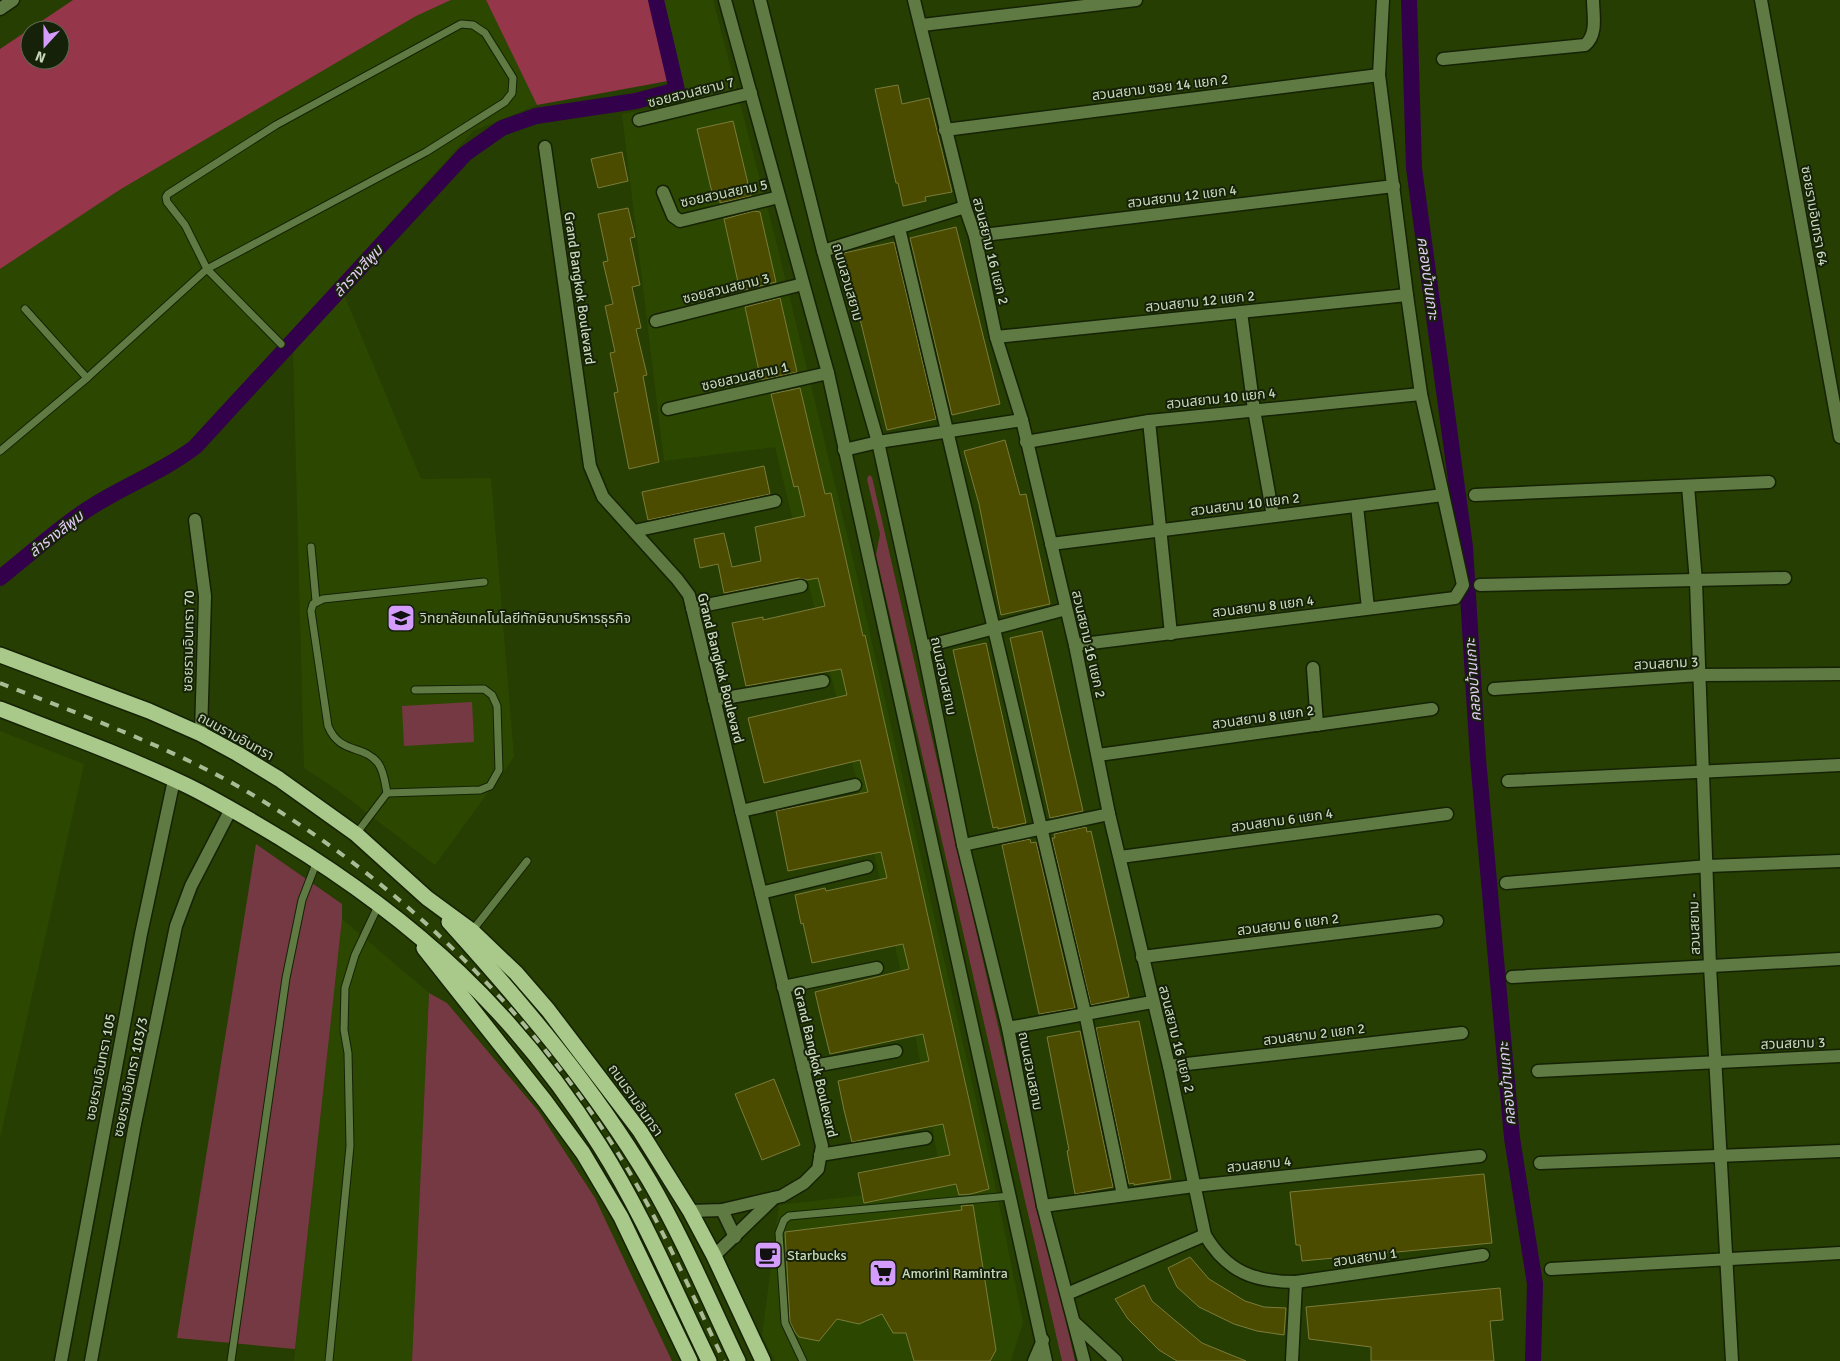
<svg xmlns="http://www.w3.org/2000/svg" width="1840" height="1361" viewBox="0 0 1840 1361" font-family="Signika,'Noto Sans Thai',sans-serif">
	<style>
		.built { fill: #2c4800 }
		.green { fill: #753943 }
		.forest { fill: #95364b; fill-rule: evenodd }
		.lines { fill: none; stroke-linecap: round; stroke-linejoin: round }
		.canal { stroke: #33004c; stroke-width: 16 }
		.building { fill: #4b4c00; stroke: #7b7c3b }
		.lane-casing { stroke: #152205; stroke-width: 9 }
		.street-casing { stroke: #152205; stroke-width: 15 }
		.secondary-casing { stroke: #152205; stroke-width: 15 }
		.highway-casing { stroke: #152205; stroke-width: 18 }
		.lane { stroke: #5f7b43; stroke-width: 7 }
		.street { stroke: #5f7b43; stroke-width: 12 }
		.secondary { stroke: #5f7b43; stroke-width: 12 }
		.highway { stroke: #a9c98a; stroke-width: 15 }
		.rail { stroke: #a9bb97; stroke-width: 4; stroke-dasharray: 9 9; stroke-linecap: butt }
		.labels { text-anchor: middle; stroke-width: 4; stroke-linejoin: round; paint-order: stroke }
		.street-label { font-size: 14px; fill: #c8d8ba; stroke: #16210a }
		.poi-label { font-size: 14px; fill: #c8d8ba; stroke: #16210a; text-anchor: start }
		.water-label { font-size: 15px; font-style: italic; fill: #e5ccf7; stroke: #16210a }
	</style>
	<rect width="100%" height="100%" fill="#263e01"/>
	<g class="built">
		<polygon points="451,0 486,0 537,105 473,131 191,443 94,495 0,570 0,269 121,189 416,16"/>
		<polygon points="664,0 713,0 777,245 852,555 993,1175 1023,1322 1011,1361 775,1361 762,1336 779,1205 943,1186 916,1039 869,831 775,447 664,461 622,114 687,102 679,79"/>
		<polygon points="343,292 421,479 491,478 514,757 435,865 336,789 304,768 293,350"/>
		<polygon points="0,731 84,764 0,1138"/>
		<polygon points="342,919 429,993 412,1361 294,1361"/>
	</g>
	<g class="green">
		<polygon points="869,475 872,477 1075,1361 1062,1361 876,555 880,534 867,479"/>
		<polygon points="472,702 474,742 404,746 402,706"/>
		<polygon points="256,844 342,904 342,919 295,1349 177,1338"/>
		<polygon points="429,993 447,1003 539,1112 595,1198 672,1361 412,1361"/>
	</g>
	<g class="forest">
		<path d="M73,0H451L416,16L121,189L0,269V49ZM30,30H60V60H30Z"/>
		<polygon points="486,0 664,0 679,79 537,105"/>
	</g>
	<g class="lines">
		<g class="canal">
			<polyline points="1409,0 1414,168 1465,547 1478,759 1512,1138 1535,1284 1533,1361"/>
			<path d="M0,578C28,556 55,531 85,511C120,487 161,473 195,447L465,154L502,128L536,116L636,101L677,90L656,0"/>
		</g>
	</g>
	<g class="building">
		<polygon points="898,85 902,104 929,98 952,192 925,197 926,201 903,206 898,183 896,183 875,89"/>
		<polygon points="733,121 751,196 720,203 720,200 714,201 697,129"/>
		<polygon points="622,152 628,181 598,188 591,159"/>
		<polygon points="628,208 635,237 630,238 640,285 632,287 641,328 636,329 647,375 643,376 659,462 629,469 614,393 618,392 610,353 615,352 605,306 613,304 603,262 608,261 598,214"/>
		<polygon points="754,211 760,212 776,282 740,291 724,219"/>
		<polygon points="956,227 1000,404 952,415 910,238"/>
		<polygon points="894,242 936,419 887,430 844,253"/>
		<polygon points="780,298 797,372 761,380 745,307"/>
		<polygon points="800,388 825,494 831,493 863,636 865,635 989,1189 971,1194 959,1195 956,1184 864,1203 858,1173 950,1155 943,1124 852,1142 844,1110 838,1081 929,1061 923,1034 830,1054 822,1022 815,992 909,969 903,944 812,963 803,923 801,924 795,895 825,888 826,891 887,878 881,852 788,871 776,811 868,792 860,760 764,783 748,718 847,695 841,669 746,686 732,623 763,617 763,620 825,606 818,578 807,580 799,578 724,593 718,564 700,568 694,539 724,533 732,567 761,561 755,527 805,516 798,486 794,487 771,394"/>
		<polygon points="1005,440 1020,495 1026,494 1050,604 1001,615 979,504 964,451"/>
		<polygon points="764,466 770,494 648,520 642,492"/>
		<polygon points="1042,631 1083,811 1050,818 1010,638"/>
		<polygon points="986,643 1026,823 998,829 998,827 993,828 953,650"/>
		<polygon points="1086,827 1087,832 1091,831 1129,997 1091,1005 1052,838 1055,838 1054,834"/>
		<polygon points="1030,839 1031,843 1036,842 1075,1008 1039,1014 1002,845"/>
		<polygon points="1139,1021 1171,1179 1134,1185 1134,1183 1129,1184 1096,1028"/>
		<polygon points="1080,1031 1113,1187 1075,1194 1067,1151 1069,1150 1047,1037"/>
		<polygon points="774,1079 800,1145 762,1160 735,1094"/>
		<polygon points="1484,1174 1492,1243 1302,1261 1300,1245 1296,1245 1290,1192"/>
		<polygon points="973,1205 996,1350 990,1361 914,1361 906,1333 893,1333 882,1314 859,1324 837,1319 819,1341 799,1337 795,1332 790,1322 785,1232 962,1210 961,1206"/>
		<polygon points="1190,1257 1209,1279 1245,1301 1264,1307 1286,1308 1284,1335 1257,1331 1234,1324 1199,1307 1177,1287 1168,1268"/>
		<polygon points="1144,1285 1152,1301 1202,1343 1246,1361 1177,1361 1159,1350 1128,1319 1115,1299"/>
		<polygon points="1500,1288 1503,1320 1490,1321 1494,1361 1371,1361 1371,1347 1309,1339 1306,1307"/>
	</g>
	<g class="lines">
		<defs>
			<g id="lane">
				<polyline points="25,309 87,378"/>
				<polyline points="0,451 87,378 207,269 185,225 167,202 166,197 168,194 276,125 461,24 473,25 485,33 513,78 512,93 505,102 426,152 207,269 281,344"/>
				<polyline points="311,547 316,601"/>
				<polyline points="387,793 480,790 490,786 499,770 497,706 492,695 484,689 415,690"/>
				<path d="M356,834L387,793C385,783 384,771 378,763C363,744 340,755 328,726L311,611L313,604L323,599L484,582"/>
				<polyline points="472,931 527,861"/>
				<polyline points="231,1361 286,978 302,900 317,861"/>
				<polyline points="329,1361 350,1146 348,1053 344,1030 345,988 355,955 379,904"/>
				<polyline points="803,1361 785,1323 779,1233 784,1220 789,1216 1010,1196"/>
			</g>
			<g id="street">
				<path d="M914,0L965,207L975,236L996,337L1022,420L1075,645L1109,814L1169,1066L1205,1235C1227,1272 1254,1282 1296,1282L1483,1255"/>
				<polyline points="1761,0 1840,437"/>
				<polyline points="0,9 13,0"/>
				<polyline points="922,25 1136,0"/>
				<path d="M1443,59L1585,45C1598,34 1593,15 1593,0"/>
				<polyline points="639,120 751,93"/>
				<polyline points="945,130 1379,75"/>
				<polyline points="545,147 590,466 603,497 677,579 689,595 822,1146 818,1169 804,1183 782,1196 722,1210 690,1211"/>
				<polyline points="663,192 673,216 680,221 779,197"/>
				<polyline points="899,228 1085,1013 1123,1195"/>
				<polyline points="975,236 1394,186"/>
				<polyline points="823,251 965,207"/>
				<polyline points="1241,312 1254,410 1273,516"/>
				<polyline points="656,321 803,284"/>
				<polyline points="996,337 1407,295"/>
				<polyline points="668,409 828,373"/>
				<polyline points="1149,421 1171,634"/>
				<polyline points="1026,442 1149,421 1421,394"/>
				<polyline points="844,450 878,442 1022,420"/>
				<polyline points="1688,486 1696,582 1710,966 1732,1361"/>
				<polyline points="1475,495 1769,482"/>
				<polyline points="1357,506 1368,608"/>
				<polyline points="195,520 205,596 201,734"/>
				<polyline points="634,531 775,501"/>
				<polyline points="1051,544 1443,495"/>
				<polyline points="1480,585 1785,578"/>
				<polyline points="692,608 801,586"/>
				<polyline points="1075,645 1455,598 1463,585 1421,394 1407,295 1379,75 1383,0"/>
				<polyline points="923,647 1066,609"/>
				<polyline points="1313,668 1317,725"/>
				<polyline points="1494,689 1699,675 1840,674"/>
				<polyline points="714,700 823,681"/>
				<polyline points="1098,755 1432,709"/>
				<polyline points="1508,781 1840,765"/>
				<polyline points="741,811 855,785"/>
				<polyline points="963,845 1109,814"/>
				<polyline points="1120,857 1447,814"/>
				<polyline points="1506,883 1708,866 1840,861"/>
				<polyline points="761,893 867,867"/>
				<polyline points="1142,957 1437,921"/>
				<polyline points="1512,977 1840,959"/>
				<polyline points="783,987 877,968"/>
				<polyline points="1008,1028 1152,1002"/>
				<polyline points="1169,1066 1462,1033"/>
				<polyline points="803,1068 896,1051"/>
				<polyline points="1538,1071 1840,1056"/>
				<polyline points="820,1155 926,1138"/>
				<polyline points="1540,1163 1840,1151"/>
				<polyline points="1043,1206 1194,1186 1480,1156"/>
				<polyline points="722,1210 735,1237"/>
				<polyline points="714,1256 774,1198"/>
				<polyline points="1551,1269 1840,1253"/>
				<polyline points="1067,1294 1205,1235"/>
				<polyline points="61,1361 141,934 174,780"/>
				<polyline points="91,1361 135,1124 176,926 191,886 231,809"/>
				<polyline points="1292,1361 1296,1282"/>
			</g>
			<g id="secondary">
				<polyline points="725,0 828,373 1046,1361"/>
				<polyline points="760,0 823,251 878,442 923,647 963,845 1008,1028 1043,1206 1084,1361"/>
				<polyline points="1075,1323 1116,1361"/>
				<polyline points="1034,1361 1043,1340"/>
			</g>
			<g id="highway">
				<polyline points="0,655 149,711 201,734 238,754 279,779 356,834 427,898 472,931 516,973 548,1010 640,1131 690,1211 714,1256 763,1361"/>
				<path d="M0,709C62,733 125,756 186,785C219,801 250,820 282,839C416,921 516,1012 600,1146C643,1214 674,1289 709,1361"/>
				<path d="M449,922C522,1003 593,1086 649,1180C683,1238 709,1300 738,1361"/>
				<polyline points="424,948 545,1101 583,1153 621,1217 690,1361"/>
			</g>
		</defs>
		<use href="#lane" class="lane-casing"/>
		<use href="#street" class="street-casing"/>
		<use href="#secondary" class="secondary-casing"/>
		<use href="#highway" class="highway-casing"/>
		<use href="#lane" class="lane"/>
		<use href="#street" class="street"/>
		<use href="#secondary" class="secondary"/>
		<use href="#highway" class="highway"/>
		<path class="rail" d="M0,683C81,715 165,745 241,788C396,878 531,1009 624,1163C662,1226 692,1294 724,1361"/>
	</g>
	<defs>
		<symbol id="university-square" viewBox="-11 -11 22 22"><rect x="-9" y="-9" width="18" height="18" rx="4" fill="#d49cfc" stroke="#16210a"/><path d="M0-5L7-2L0 1L-7-2ZM-4 1L0 2.5L4 1V4Q0 6-4 4Z" fill="#111"/></symbol>
		<symbol id="cafe-square" viewBox="-11 -11 22 22"><rect x="-9" y="-9" width="18" height="18" rx="4" fill="#d49cfc" stroke="#16210a"/><path d="M-5.5-4.5H6V0H3Q3 3.5 0 3.5H-2.5Q-5.5 3.5-5.5 0ZM3-3.2v2h1.7v-2ZM-6 4.5H4V6H-6Z" fill="#111"/></symbol>
		<symbol id="supermarket-square" viewBox="-11 -11 22 22"><rect x="-9" y="-9" width="18" height="18" rx="4" fill="#d49cfc" stroke="#16210a"/><path d="M-6-5.5h2.5l.6 2H6L4.5 2H-2.5L-4.4-4H-6ZM-1.5 3.2a1.3 1.3 0 1 0 .1 0ZM3 3.2a1.3 1.3 0 1 0 .1 0Z" fill="#111"/></symbol>
	</defs>
	<g fill-rule="evenodd">
		<use href="#university-square" x="385" y="602" width="32" height="32"/>
		<use href="#cafe-square" x="752" y="1239" width="32" height="32"/>
		<use href="#supermarket-square" x="867" y="1257" width="32" height="32"/>
	</g>
	<g class="labels">
		<g class="street-label">
			<text transform="translate(1160 87) rotate(-7)" y="5">สวนสยาม ซอย 14 แยก 2</text>
			<text transform="translate(691 92) rotate(-14)" y="5">ซอยสวนสยาม 7</text>
			<text transform="translate(724 193) rotate(-12)" y="5">ซอยสวนสยาม 5</text>
			<text transform="translate(1182 196) rotate(-7)" y="5">สวนสยาม 12 แยก 4</text>
			<text transform="translate(1815 216) rotate(80)" y="5">ซอยรามอินทรา 64</text>
			<text transform="translate(991 251) rotate(76)" y="5">สวนสยาม 16 แยก 2</text>
			<text transform="translate(848 282) rotate(74)" y="5">ถนนสวนสยาม</text>
			<text transform="translate(580 288) rotate(82)" y="5">Grand Bangkok Boulevard</text>
			<text transform="translate(726 288) rotate(-14)" y="5">ซอยสวนสยาม 3</text>
			<text transform="translate(1200 301) rotate(-6)" y="5">สวนสยาม 12 แยก 2</text>
			<text transform="translate(745 376) rotate(-13)" y="5">ซอยสวนสยาม 1</text>
			<text transform="translate(1221 398) rotate(-6)" y="5">สวนสยาม 10 แยก 4</text>
			<text transform="translate(1245 504) rotate(-7)" y="5">สวนสยาม 10 แยก 2</text>
			<text transform="translate(1263 606) rotate(-7)" y="5">สวนสยาม 8 แยก 4</text>
			<text transform="translate(188 641) rotate(-89)" y="5">ซอยรามอินทรา 70</text>
			<text transform="translate(1089 644) rotate(77)" y="5">สวนสยาม 16 แยก 2</text>
			<text transform="translate(1666 663) rotate(-3)" y="5">สวนสยาม 3</text>
			<text transform="translate(721 668) rotate(76)" y="5">Grand Bangkok Boulevard</text>
			<text transform="translate(944 676) rotate(78)" y="5">ถนนสวนสยาม</text>
			<text transform="translate(1263 717) rotate(-8)" y="5">สวนสยาม 8 แยก 2</text>
			<text transform="translate(236 736) rotate(29)" y="5">ถนนรามอินทรา</text>
			<text transform="translate(1282 820) rotate(-8)" y="5">สวนสยาม 6 แยก 4</text>
			<text transform="translate(1288 924) rotate(-7)" y="5">สวนสยาม 6 แยก 2</text>
			<text transform="translate(1694 924) rotate(-92)" y="5">สวนสยาม -</text>
			<text transform="translate(1314 1034) rotate(-7)" y="5">สวนสยาม 2 แยก 2</text>
			<text transform="translate(1177 1039) rotate(76)" y="5">สวนสยาม 16 แยก 2</text>
			<text transform="translate(1793 1043) rotate(-2)" y="5">สวนสยาม 3</text>
			<text transform="translate(816 1062) rotate(77)" y="5">Grand Bangkok Boulevard</text>
			<text transform="translate(100 1067) rotate(-79)" y="5">ซอยรามอินทรา 105</text>
			<text transform="translate(1031 1071) rotate(79)" y="5">ถนนสวนสยาม</text>
			<text transform="translate(130 1077) rotate(-78)" y="5">ซอยรามอินทรา 103/3</text>
			<text transform="translate(636 1100) rotate(55)" y="5">ถนนรามอินทรา</text>
			<text transform="translate(1259 1164) rotate(-6)" y="5">สวนสยาม 4</text>
			<text transform="translate(1365 1257) rotate(-8)" y="5">สวนสยาม 1</text>
		</g>
		<g class="poi-label">
			<text x="420" y="623">วิทยาลัยเทคโนโลยีทักษิณาบริหารธุรกิจ</text>
			<text x="787" y="1260">Starbucks</text>
			<text x="902" y="1278">Amorini Ramintra</text>
		</g>
		<g class="water-label">
			<text transform="translate(358 271) rotate(-47)" y="5">ลำรางสีพูม</text>
			<text transform="translate(1428 278) rotate(82)" y="5">คลองบ้านเกาะ</text>
			<text transform="translate(56 534) rotate(-38)" y="5">ลำรางสีพูม</text>
			<text transform="translate(1473 680) rotate(-94)" y="5">คลองบ้านเกาะ</text>
			<text transform="translate(1507 1084) rotate(-95)" y="5">คลองบ้านเกาะ</text>
		</g>
	</g>
	<g transform="translate(45 45) rotate(201)"><circle r="24" fill="#16210a" stroke="#5d6a50"/>
	<path d="M0-4L9 19L0 12L-9 19Z" fill="#d49cfc"/>
	<text y="-8" font-size="14" font-weight="bold" text-anchor="middle" fill="#c8d8ba">N</text>
	</g>
</svg>
